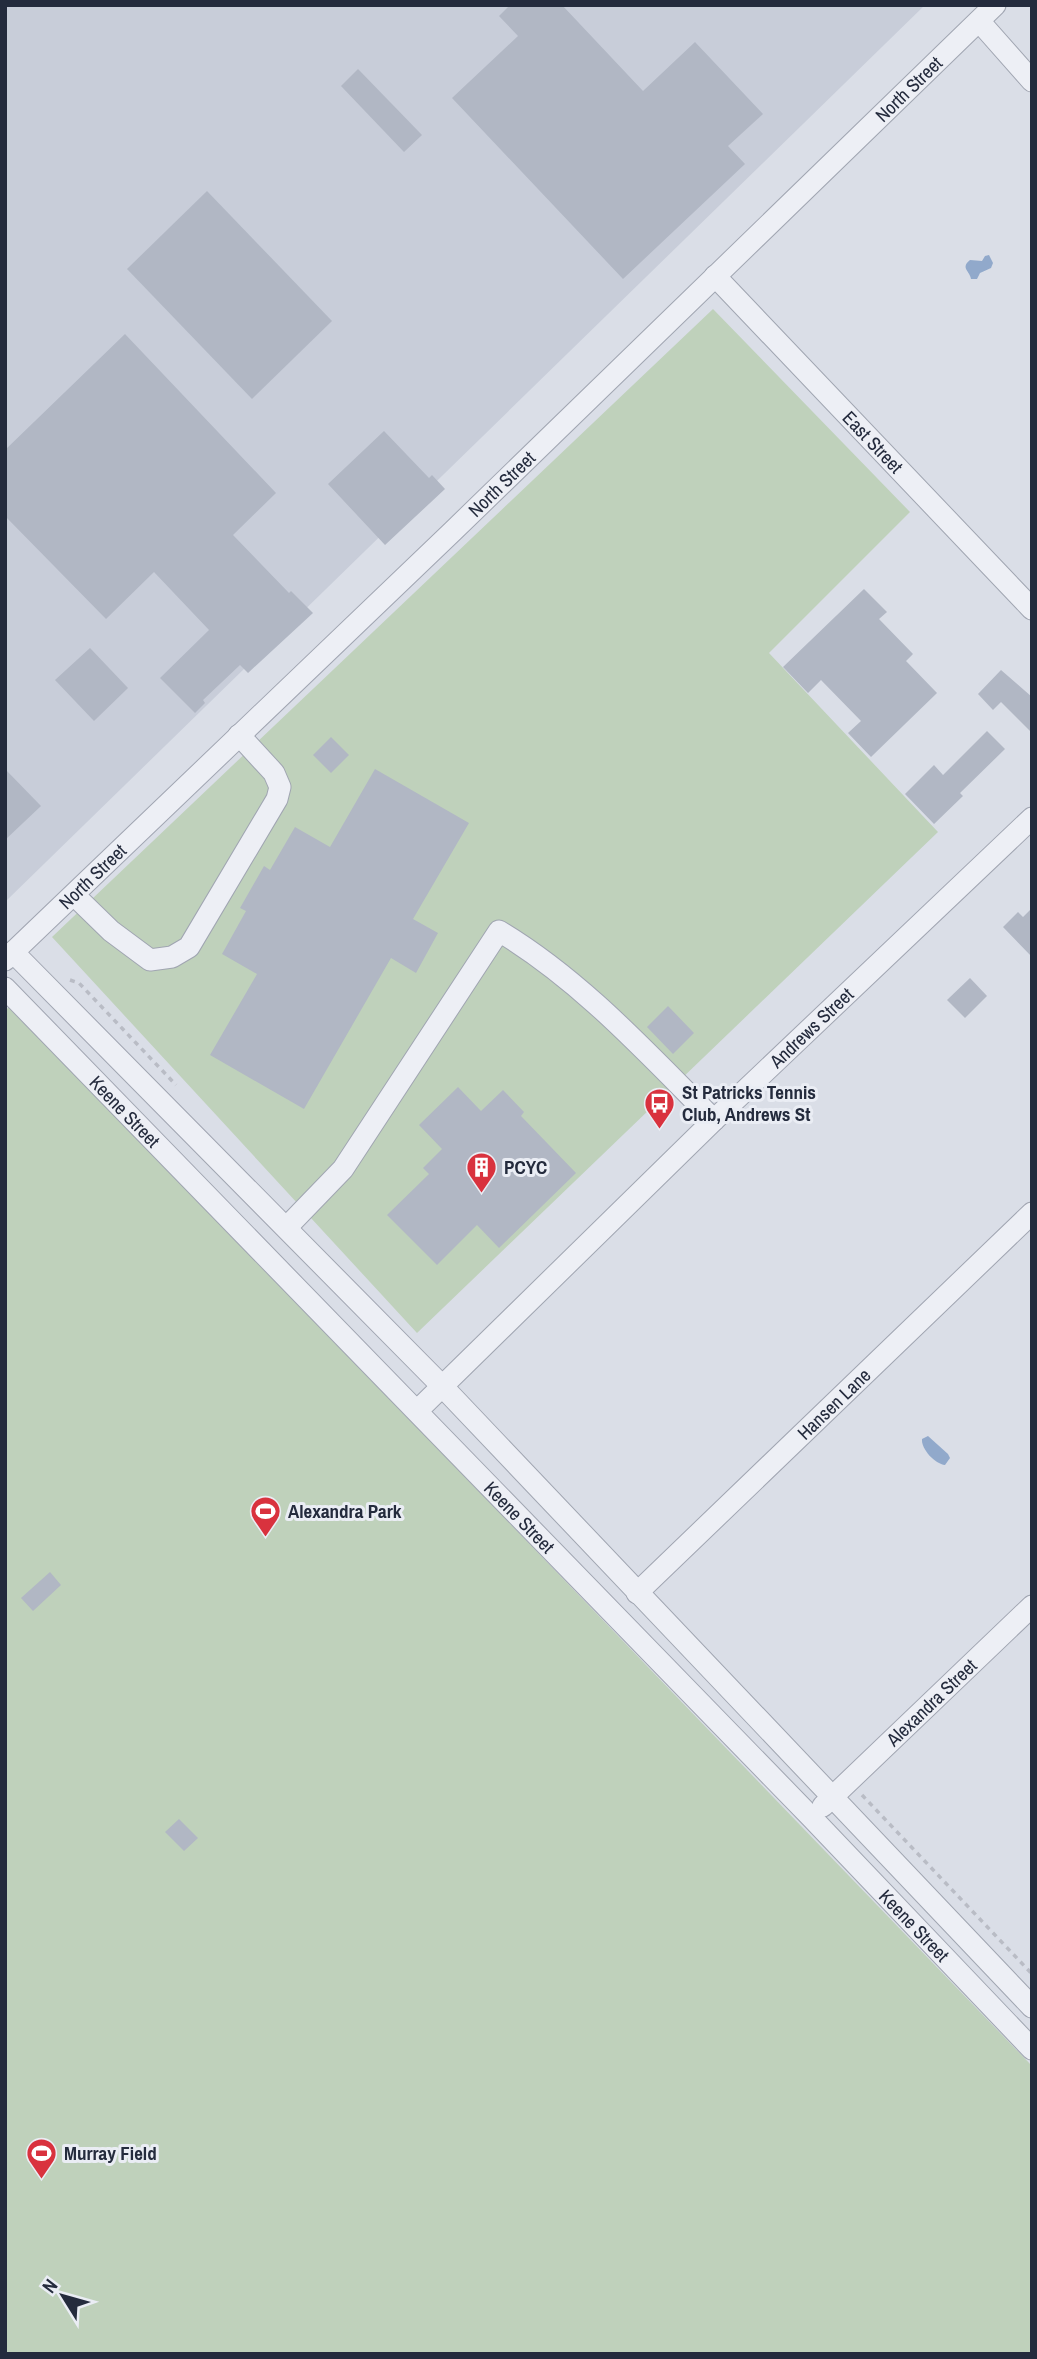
<svg xmlns="http://www.w3.org/2000/svg" width="1037" height="2359" viewBox="0 0 1037 2359" font-family="'Archivo Narrow',sans-serif">
	<style>
		.built { fill: #c8cdd9 }
		.green { fill: #bfd1bb }
		.water { fill: #91a9cb }
		.building { fill: #b1b7c4 }
		.lines { fill: none; stroke-linecap: round; stroke-linejoin: round }
		.minor-casing { stroke: #a0a5b1; stroke-width: 23 }
		.path { stroke: #b9bcc5; stroke-width: 3.5; stroke-dasharray: 5 5; stroke-linecap: butt }
		.minor { stroke: #edeff5; stroke-width: 21 }
		.labels { text-anchor: middle; stroke-width: 6; stroke-linejoin: round; paint-order: stroke }
		.street-label { font-size: 19px; fill: #242b3d; stroke: #eaedf4 }
		.poi-label { font-size: 19px; font-weight: bold; fill: #242b3d; stroke: #eaedf4; text-anchor: start }
	</style>
	<rect width="100%" height="100%" fill="#dadee7"/>
	<polygon class="built" points="5,5 925,5 5,902"/>
	<g class="green">
		<polygon points="713,309 910,512 769,653 938,832 417,1333 52,937"/>
		<polygon points="11,1005 1032,2066 1032,2354 5,2354 5,1011"/>
	</g>
	<g class="water">
		<path d="M989,255L993,263L991,268L980,273L977,279H971C970,271 960,268 970,260L982,261L985,256Z"/>
		<path d="M928,1436L948,1454L950,1458L945,1465C935,1464 921,1449 922,1439Z"/>
	</g>
	<g class="building">
		<polygon points="510,5 562,5 643,91 695,42 763,114 728,146 745,164 623,279 452,98 518,36 499,16"/>
		<polygon points="358,69 422,135 404,152 341,86"/>
		<polygon points="207,191 332,321 252,399 127,269"/>
		<polygon points="125,334 276,493 233,535 289,593 291,591 313,613 248,673 240,665 203,700 205,703 195,713 160,678 209,630 154,572 106,619 5,516 5,450"/>
		<polygon points="384,431 429,478 432,475 445,489 385,545 328,484"/>
		<polygon points="864,589 887,612 879,619 913,654 906,661 937,693 871,757 848,733 861,721 821,680 808,693 783,667"/>
		<polygon points="90,648 128,688 94,721 55,680"/>
		<polygon points="1001,670 1032,697 1032,733 1001,702 993,710 978,694"/>
		<polygon points="987,731 1005,749 960,793 963,796 934,824 905,794 934,765 943,775"/>
		<polygon points="331,737 349,755 331,773 313,755"/>
		<polygon points="5,769 41,806 5,840"/>
		<polygon points="375,769 469,823 413,919 438,933 416,973 391,958 304,1109 210,1055 257,974 222,954 246,911 240,908 264,866 270,870 295,827 330,847"/>
		<polygon points="1032,908 1032,957 1003,927 1018,912 1023,917"/>
		<polygon points="970,978 987,996 965,1018 947,1000"/>
		<polygon points="668,1006 694,1033 673,1054 647,1027"/>
		<polygon points="458,1087 481,1111 503,1090 524,1112 521,1116 576,1173 499,1248 477,1225 437,1265 387,1215 429,1174 423,1168 442,1149 419,1125"/>
		<polygon points="50,1572 61,1585 33,1611 21,1598"/>
		<polygon points="179,1819 198,1838 184,1851 165,1832"/>
	</g>
	<g class="lines">
		<defs>
			<g id="minor">
				<polyline points="979,21 1032,81"/>
				<path id="s1" d="M715,276L1032,609"/>
				<polyline points="74,895 111,931 150,960 172,957 189,947 277,799 280,787 274,773 239,735"/>
				<polyline points="13,952 442,1386 1032,2007"/>
				<path id="s2" d="M5,960L453,531L995,5"/>
				<path id="s3" d="M5,988L811,1817L1032,2049"/>
				<path d="M287,1227L343,1169L499,931C581,980 647,1053 714,1120"/>
				<path id="s4" d="M417,1411L714,1120L1032,818"/>
				<path id="s5" d="M637,1593L1032,1213"/>
				<path id="s6" d="M823,1806L1032,1606"/>
			</g>
		</defs>
		<use href="#minor" class="minor-casing"/>
		<g class="path">
			<polyline points="70,980 79,983 176,1085"/>
			<polyline points="862,1795 1032,1974"/>
		</g>
		<use href="#minor" class="minor"/>
	</g>
	<defs>
		<symbol id="bus-pin" viewBox="-11 -11 22 30"><path d="M0 17L-7.5 6A9.5 9.5 0 1 1 7.5 6Z" fill="#d9323e" stroke="#eaedf4"/><path d="M-5-6H5V4H4V6H2V4H-2V6H-4V4H-5ZM-3.5-4V0h7V-4ZM-3.5 1.2v1.5H-2V1.2ZM2 1.2v1.5H3.5V1.2Z" fill="#fff"/></symbol>
		<symbol id="building-pin" viewBox="-11 -11 22 30"><path d="M0 17L-7.5 6A9.5 9.5 0 1 1 7.5 6Z" fill="#d9323e" stroke="#eaedf4"/><path d="M-4-6H4V6H1V3H-1V6H-4ZM-2.5-4.3h1.7v1.8h-1.7ZM.8-4.3h1.7v1.8H.8ZM-2.5-1h1.7V.8h-1.7ZM.8-1h1.7V.8H.8Z" fill="#fff"/></symbol>
		<symbol id="stadium-pin" viewBox="-11 -11 22 30"><path d="M0 17L-7.5 6A9.5 9.5 0 1 1 7.5 6Z" fill="#d9323e" stroke="#eaedf4"/><path d="M0-5a6.5 5 0 1 0 0 10a6.5 5 0 1 0 0-10ZM-3.5-1.8h7v3.6h-7Z" fill="#fff"/></symbol>
	</defs>
	<g fill-rule="evenodd">
		<use href="#bus-pin" x="642" y="1086" width="35" height="47"/>
		<use href="#building-pin" x="464" y="1150" width="35" height="47"/>
		<use href="#stadium-pin" x="248" y="1494" width="35" height="47"/>
		<use href="#stadium-pin" x="24" y="2136" width="35" height="47"/>
	</g>
	<g class="labels">
		<g class="street-label">
			<text dy="7" stroke="none"><textPath href="#s2" startOffset="1255">North Street</textPath></text>
			<text dy="7" stroke="none"><textPath href="#s1" startOffset="229">East Street</textPath></text>
			<text dy="7" stroke="none"><textPath href="#s2" startOffset="688">North Street</textPath></text>
			<text dy="7" stroke="none"><textPath href="#s2" startOffset="121">North Street</textPath></text>
			<text dy="7" stroke="none"><textPath href="#s4" startOffset="550">Andrews Street</textPath></text>
			<text dy="7" stroke="none"><textPath href="#s3" startOffset="172">Keene Street</textPath></text>
			<text dy="7" stroke="none"><textPath href="#s5" startOffset="273">Hansen Lane</textPath></text>
			<text dy="7" stroke="none"><textPath href="#s3" startOffset="738">Keene Street</textPath></text>
			<text dy="7" stroke="none"><textPath href="#s6" startOffset="150">Alexandra Street</textPath></text>
			<text dy="7" stroke="none"><textPath href="#s3" startOffset="1306">Keene Street</textPath></text>
		</g>
		<g class="poi-label">
			<text x="682" y="1099">St Patricks Tennis<tspan x="682" dy="22">Club, Andrews St</tspan></text>
			<text x="504" y="1174">PCYC</text>
			<text x="288" y="1518">Alexandra Park</text>
			<text x="64" y="2160">Murray Field</text>
		</g>
	</g>
	<rect width="1037" height="2359" fill="none" stroke="#242b3d" stroke-width="14"/>
	<g transform="translate(63 2296) rotate(307)" stroke="#eaedf4" stroke-width="5" paint-order="stroke">
	<path d="M0-5L12 26L0 18L-12 26Z" fill="#242b3d"/>
	<text y="-10" font-size="19" font-weight="bold" text-anchor="middle" fill="#242b3d">N</text>
	</g>
</svg>
